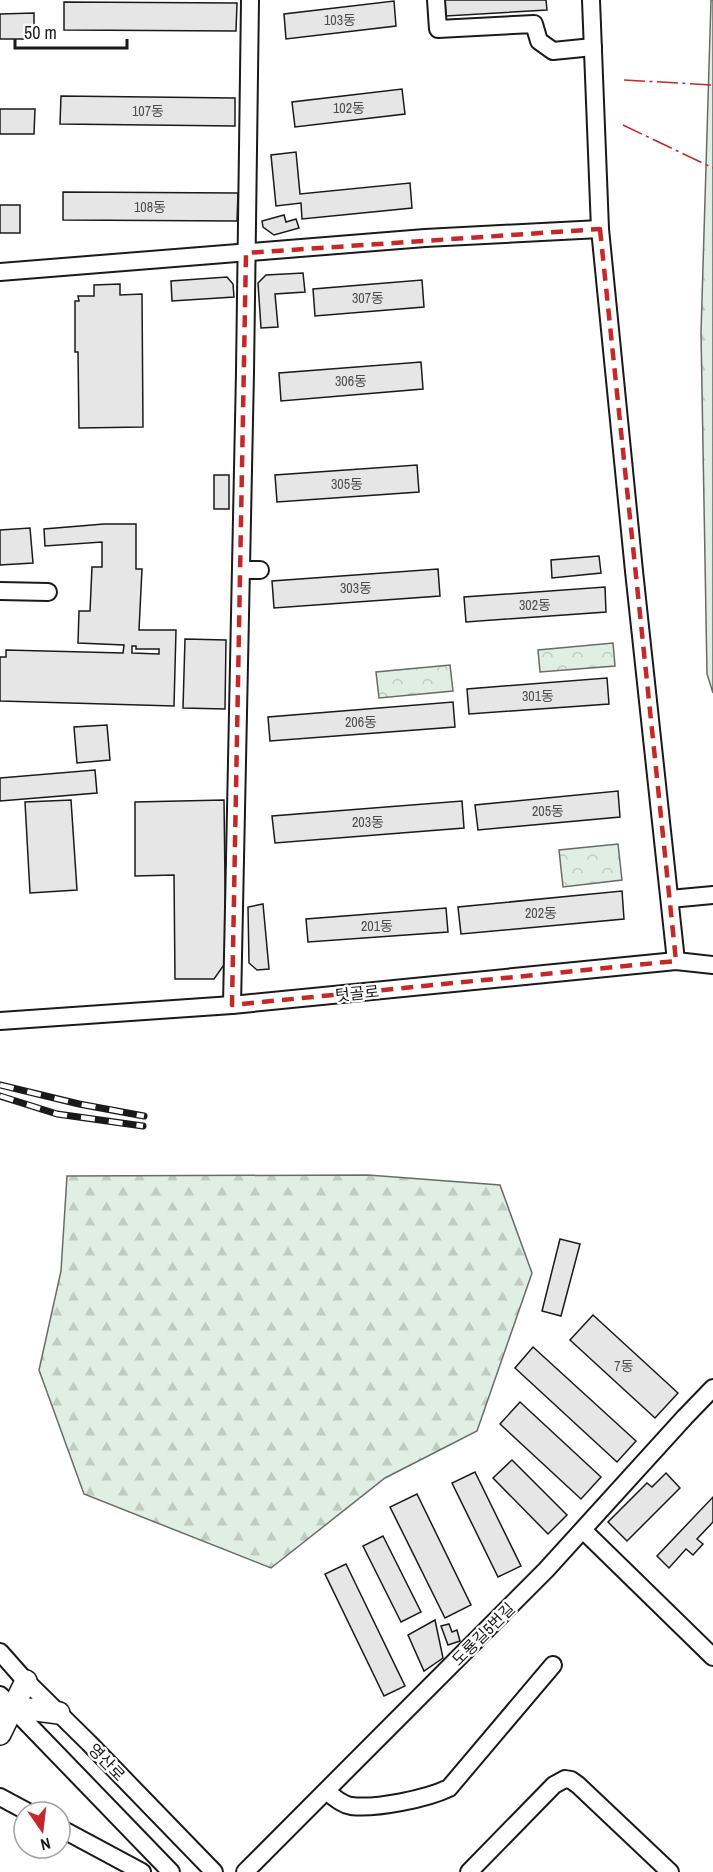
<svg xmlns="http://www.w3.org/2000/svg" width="713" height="1872" viewBox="0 0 713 1872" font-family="'Archivo Narrow','Noto Sans KR',sans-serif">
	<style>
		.forest { fill: url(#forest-firs); stroke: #6a6a6a; stroke-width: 1.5 }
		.park { fill: url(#park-crowns); stroke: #6a6a6a; stroke-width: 1.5 }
		.building { fill: #e6e6e6; stroke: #1a1a1a; stroke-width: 1.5; fill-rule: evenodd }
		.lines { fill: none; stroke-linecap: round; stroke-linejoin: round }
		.minor-casing { stroke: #1a1a1a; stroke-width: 20 }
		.major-casing { stroke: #1a1a1a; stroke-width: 24 }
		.minor { stroke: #fff; stroke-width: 16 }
		.major { stroke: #fff; stroke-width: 21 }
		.rail-casing { stroke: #1a1a1a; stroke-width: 7 }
		.rail { stroke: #fff; stroke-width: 4.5; stroke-dasharray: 14; stroke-linecap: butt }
		.power { stroke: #c62828; stroke-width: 1.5; stroke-dasharray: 21 4.5 3 4.5; stroke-linecap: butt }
		.marked { fill: none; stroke: #c62828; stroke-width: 4.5; stroke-dasharray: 12 8; stroke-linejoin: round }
		.labels { text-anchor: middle; stroke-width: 4.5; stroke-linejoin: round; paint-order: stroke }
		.number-label { font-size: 14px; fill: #4d4d4d }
		.street-label { font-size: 16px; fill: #1a1a1a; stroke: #fff }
	</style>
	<defs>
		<pattern id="forest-firs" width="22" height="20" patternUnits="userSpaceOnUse" patternTransform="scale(1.5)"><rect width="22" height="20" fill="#e0efe3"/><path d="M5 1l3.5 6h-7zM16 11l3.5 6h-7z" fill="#c0ccc2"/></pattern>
		<pattern id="park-crowns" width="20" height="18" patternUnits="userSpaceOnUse" patternTransform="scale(1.5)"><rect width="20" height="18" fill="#e0efe3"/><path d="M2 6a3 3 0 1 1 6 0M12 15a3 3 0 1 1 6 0" fill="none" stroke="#c0ccc2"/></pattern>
	</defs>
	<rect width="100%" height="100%" fill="#fff"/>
	<g class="forest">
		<polygon points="711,0 713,0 713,693 707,674 701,333"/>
		<polygon points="368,1175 500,1185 532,1273 477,1431 385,1478 271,1568 84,1494 39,1370 61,1271 67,1176"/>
	</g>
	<g class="park">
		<polygon points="613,643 615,666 540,672 538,650"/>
		<polygon points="450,665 453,691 379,698 376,672"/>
		<polygon points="618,844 622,880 563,887 559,850"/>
	</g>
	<g class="building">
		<polygon points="445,0 546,0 547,10 446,16"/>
		<polygon points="394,1 396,26 286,39 284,14"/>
		<polygon points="64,2 237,3 236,31 64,30"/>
		<polygon points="34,13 34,39 0,39 0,14"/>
		<polygon points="402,89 405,114 295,127 292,102"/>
		<polygon points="61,96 235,98 235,126 60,124"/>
		<polygon points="0,109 35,109 34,134 0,134"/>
		<polygon points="296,152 300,194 410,183 412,208 302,219 301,203 276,206 271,155"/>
		<polygon points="63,192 238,193 237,221 63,220"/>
		<rect x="0" y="205" width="20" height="28"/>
		<polygon points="284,215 286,222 296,219 299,228 274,235 263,227 262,221"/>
		<polygon points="303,273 305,292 275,294 278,327 261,328 258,283 266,275"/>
		<polygon points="227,277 233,284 234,297 172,301 171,281"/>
		<polygon points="422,280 424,307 315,316 313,289"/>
		<polygon points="120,284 120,295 142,294 143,427 79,428 78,352 75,352 75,301 79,301 78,296 94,296 94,285"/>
		<polygon points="421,362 423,389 281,401 279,373"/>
		<polygon points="417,465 419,492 277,502 275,475"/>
		<rect x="214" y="475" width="15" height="34"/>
		<path d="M104,524H136V569H142L139,630H176L174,706L0,701V657H6V650L123,653L124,645L78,643L79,611H90L92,567H102V542L45,546L44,529ZM132,646H136V649H159V654L132,653Z"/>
		<polygon points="30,528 33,563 0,565 0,530"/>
		<polygon points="599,556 601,573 552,578 551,560"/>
		<polygon points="438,569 440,596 274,608 272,581"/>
		<polygon points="605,587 606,612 466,622 464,597"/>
		<polygon points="185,639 226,640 225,709 183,708"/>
		<polygon points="607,678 609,704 469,714 467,689"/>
		<polygon points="453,702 455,727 270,741 268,717"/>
		<polygon points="107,725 110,760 77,763 74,727"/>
		<polygon points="95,770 97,793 0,801 0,778"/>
		<polygon points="618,791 620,817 478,830 475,805"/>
		<polygon points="71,800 77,890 30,893 25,802"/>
		<polygon points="224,800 226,962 214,979 175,979 174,875 135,876 135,802"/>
		<polygon points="462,801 464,828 275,843 272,816"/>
		<polygon points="622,891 624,919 461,934 458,907"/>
		<polygon points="263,904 269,969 257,970 249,963 248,907"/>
		<polygon points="446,908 448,932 308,942 306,919"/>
		<polygon points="560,1239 580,1244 561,1316 542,1311"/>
		<polygon points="593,1315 678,1393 655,1418 570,1340"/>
		<polygon points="533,1347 636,1441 617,1462 515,1368"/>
		<polygon points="520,1402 601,1477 581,1499 500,1424"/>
		<polygon points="512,1460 567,1515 548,1534 493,1478"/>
		<polygon points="475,1472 521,1566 498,1577 452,1483"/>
		<polygon points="666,1473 680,1488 627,1541 608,1522 647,1483 652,1487"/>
		<polygon points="417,1494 471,1605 445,1618 390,1507"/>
		<polygon points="713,1497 713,1522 697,1539 703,1544 693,1555 686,1549 669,1568 657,1556"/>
		<polygon points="383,1536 421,1612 401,1622 363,1546"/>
		<polygon points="346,1564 405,1686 384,1696 325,1574"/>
		<polygon points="435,1620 443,1658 424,1671 408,1635"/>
		<polygon points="449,1624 452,1632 457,1630 460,1641 448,1645 441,1626"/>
	</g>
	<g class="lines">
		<defs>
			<g id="minor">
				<polyline points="436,0 438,29 534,24 539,41 553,51 593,47"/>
				<polyline points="591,0 600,229 634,571 676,961"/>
				<polyline points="0,272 425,238 600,229"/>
				<polyline points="241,570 260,570"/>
				<polyline points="0,591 48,592"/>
				<polyline points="670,899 713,895"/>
				<polyline points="232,1005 245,372 250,0"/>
				<polyline points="0,1021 232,1005 676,961 713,965"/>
				<polyline points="583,1530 713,1657"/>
				<polyline points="0,1652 23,1678 89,1743 214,1872"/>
				<polyline points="0,1695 171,1872"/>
				<path d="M327,1791C334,1798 341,1804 351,1806C376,1809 426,1799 449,1788L553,1665"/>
				<polyline points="0,1797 28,1812"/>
				<polyline points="60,1828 142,1872"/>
				<polyline points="245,1872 546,1570 685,1417 713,1388"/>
				<polyline points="469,1872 554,1785 565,1779 571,1780 578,1785 670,1872"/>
			</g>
			<g id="major">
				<polyline points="0,1710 28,1709 59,1713"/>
				<polyline points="0,1734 26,1681"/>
			</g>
		</defs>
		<use href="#minor" class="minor-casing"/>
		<use href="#major" class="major-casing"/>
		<use href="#minor" class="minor"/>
		<use href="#major" class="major"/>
		<defs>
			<g id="rail">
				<polyline points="0,1085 79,1104 144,1116"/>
				<polyline points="0,1096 57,1114 143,1126"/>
			</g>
		</defs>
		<use href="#rail" class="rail-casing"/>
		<use href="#rail" class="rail"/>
		<g class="power">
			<polyline points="624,80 713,85"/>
			<polyline points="623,125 713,168"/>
		</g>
	</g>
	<path class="marked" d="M600,229L676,961L232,1005L246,253Z"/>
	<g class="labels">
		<g class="number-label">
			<text x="340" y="25">103동</text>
			<text x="349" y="113">102동</text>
			<text x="148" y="116">107동</text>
			<text x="150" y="212">108동</text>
			<text x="368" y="303">307동</text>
			<text x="351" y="386">306동</text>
			<text x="347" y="489">305동</text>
			<text x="356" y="593">303동</text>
			<text x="535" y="610">302동</text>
			<text x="538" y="701">301동</text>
			<text x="361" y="727">206동</text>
			<text x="548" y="816">205동</text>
			<text x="368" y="827">203동</text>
			<text x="541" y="918">202동</text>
			<text x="377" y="931">201동</text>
			<text x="624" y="1371">7동</text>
		</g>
		<g class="street-label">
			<text transform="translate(357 993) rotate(-6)" y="6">텃골로</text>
			<text transform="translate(483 1634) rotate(-45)" y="6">도룡길5번길</text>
			<text transform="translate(107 1762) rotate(46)" y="6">영산로</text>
		</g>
	</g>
	<g transform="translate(42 1830) rotate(166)"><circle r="28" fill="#ffffff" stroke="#a3a3a3" stroke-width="1.5"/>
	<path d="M0-4.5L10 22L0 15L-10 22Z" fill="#c62828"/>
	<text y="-9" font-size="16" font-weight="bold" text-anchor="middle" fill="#1a1a1a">N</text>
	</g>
	<path d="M15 39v9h112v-9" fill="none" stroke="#1a1a1a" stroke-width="3"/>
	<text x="24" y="39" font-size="18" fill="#1a1a1a" stroke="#ffffff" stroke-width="4.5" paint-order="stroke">50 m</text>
</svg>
